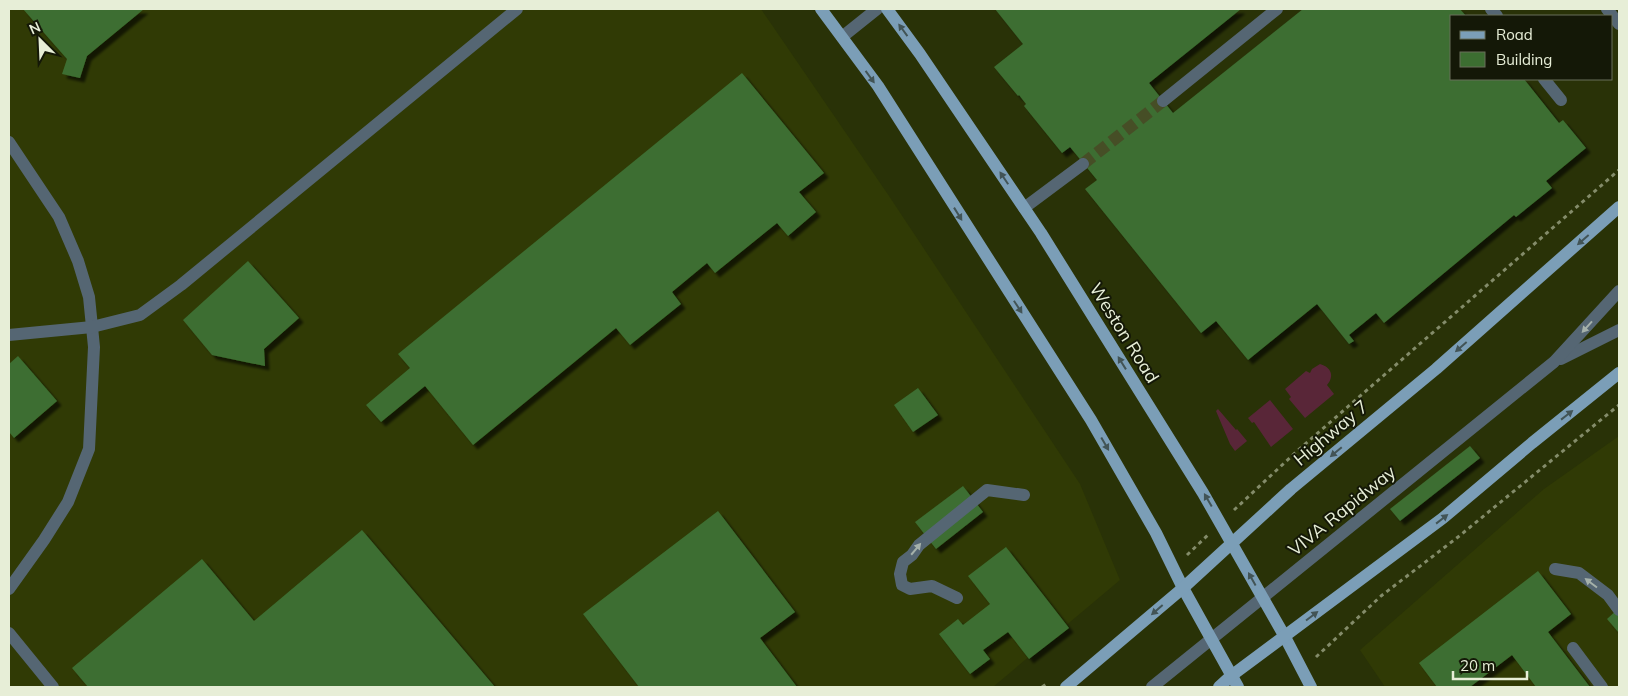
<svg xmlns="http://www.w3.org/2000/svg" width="1628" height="696" viewBox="0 0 1628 696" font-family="Mulish,sans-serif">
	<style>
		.built { fill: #303a05 }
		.green { fill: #592638 }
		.building { fill: #3c6e31; filter: url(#shadow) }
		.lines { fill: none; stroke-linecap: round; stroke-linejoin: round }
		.minor-tunnel { stroke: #464e26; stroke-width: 12; stroke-dasharray: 12 6; stroke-linecap: butt }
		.path { stroke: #848c6a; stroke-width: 3; stroke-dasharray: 4 4; stroke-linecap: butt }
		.minor { stroke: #556673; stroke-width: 12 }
		.major { stroke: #7b9eb7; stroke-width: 12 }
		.oneway { fill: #425456 }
		.oneway2 { fill: #a5b1aa }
		.labels { text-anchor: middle; stroke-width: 4; stroke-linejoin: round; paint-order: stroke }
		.street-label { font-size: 18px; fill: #e7eed7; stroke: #141807 }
	</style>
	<defs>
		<filter id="shadow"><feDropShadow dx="4.5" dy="4.5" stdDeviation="1" flood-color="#0009"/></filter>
	</defs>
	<rect width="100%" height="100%" fill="#293207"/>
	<g class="built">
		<polygon points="9,9 761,9 889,196 1080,484 1120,580 993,687 9,687"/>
		<polygon points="1619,436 1619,687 1385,687 1360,650 1544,489"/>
	</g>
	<g class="green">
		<path d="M1320,364C1331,367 1335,376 1327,385L1334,394L1305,418L1289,399L1291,397L1285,389L1306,371L1310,373L1312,369Z"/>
		<polygon points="1270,400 1293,429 1271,447 1254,422 1252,423 1248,418"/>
		<polygon points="1218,409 1236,430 1237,429 1247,441 1235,451 1230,444 1216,411"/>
	</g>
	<g class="building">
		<polygon points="23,9 144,9 87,56 80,78 62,74 67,59"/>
		<polygon points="995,9 1241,9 1149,83 1173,113 1303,9 1460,9 1466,16 1452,16 1452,79 1524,79 1559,123 1563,120 1586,148 1546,181 1552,188 1516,217 1514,215 1384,323 1376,313 1349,335 1354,341 1349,344 1317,304 1248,360 1216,321 1201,333 1085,189 1097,180 1070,147 1062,153 1024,106 1026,104 1019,95 1018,96 994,67 1023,44"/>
		<polygon points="742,73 824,173 799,192 816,212 788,236 777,223 715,273 707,263 672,292 681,304 630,345 616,328 473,445 425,386 381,422 366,405 410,368 398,354"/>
		<polygon points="248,261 299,318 264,349 265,366 212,355 183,320"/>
		<polygon points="18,356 57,401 14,438 9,432 9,364"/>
		<polygon points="918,388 938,415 913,432 894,405"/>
		<polygon points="1470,446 1480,458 1400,521 1390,509"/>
		<polygon points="963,486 983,512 936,549 915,522"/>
		<polygon points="718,511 795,612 760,638 797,687 639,687 583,614"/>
		<polygon points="362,530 495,687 88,687 72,668 202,559 254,621"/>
		<polygon points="1006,547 1069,628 1029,659 1008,632 983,650 990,659 970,674 939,634 958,619 963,625 990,604 968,576"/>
		<polygon points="1538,571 1571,614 1548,632 1590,687 1536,687 1512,655 1470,687 1437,687 1419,663"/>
		<polygon points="1619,608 1619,633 1607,619"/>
	</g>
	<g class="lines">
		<polyline class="minor-tunnel" points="1083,164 1163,101"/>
		<g class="path">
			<polyline points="1234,510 1296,452 1619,170"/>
			<polyline points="1187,555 1208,535"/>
			<polyline points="1316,657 1381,596 1458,537 1619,405"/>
			<polyline points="1042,687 1048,683"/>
		</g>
		<g class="minor">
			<polyline points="1491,9 1497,16"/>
			<polyline points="1607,9 1619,24"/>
			<polyline points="842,37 877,9"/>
			<polyline points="1544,79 1561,100"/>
			<polyline points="1163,101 1277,9"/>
			<polyline points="9,142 59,217 78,261 89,297 94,347 89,449 68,502 44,540 9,589"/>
			<polyline points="1024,208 1083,164"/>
			<polyline points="9,335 92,327 140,315 181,285 517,9"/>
			<polyline points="1561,359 1619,330"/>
			<polyline points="1555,569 1579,573 1608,595 1619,610"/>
			<polyline points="957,598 932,586 910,589 902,585 900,574 903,562 912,555 919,545 987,490 1024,495"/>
			<polyline points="9,633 53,687"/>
			<polyline points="1573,648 1602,687"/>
			<polyline points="1152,687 1554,362 1619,291"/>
		</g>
		<g class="major">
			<polyline points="821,9 878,86 1091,420 1156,533 1183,588 1238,687"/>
			<polyline points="887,9 920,54 1041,233 1203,493 1285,637 1311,687"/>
			<polyline points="1066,687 1183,588 1291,489 1436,369 1619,207"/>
			<polyline points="1219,687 1231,676 1443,518 1532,443 1619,373"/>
		</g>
	</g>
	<defs><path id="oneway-solid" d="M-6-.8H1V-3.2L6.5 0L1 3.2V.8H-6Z" transform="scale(1.25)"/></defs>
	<g class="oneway">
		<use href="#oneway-solid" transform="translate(903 30) rotate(-126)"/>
		<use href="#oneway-solid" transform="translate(870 77) rotate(54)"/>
		<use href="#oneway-solid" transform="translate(1004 178) rotate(-124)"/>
		<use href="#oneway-solid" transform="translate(958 214) rotate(58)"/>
		<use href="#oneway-solid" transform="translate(1583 240) rotate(139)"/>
		<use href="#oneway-solid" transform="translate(1018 307) rotate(57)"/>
		<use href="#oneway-solid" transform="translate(1461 347) rotate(139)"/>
		<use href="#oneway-solid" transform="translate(1122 363) rotate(-122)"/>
		<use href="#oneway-solid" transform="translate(1567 415) rotate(-38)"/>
		<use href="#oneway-solid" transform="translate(1105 444) rotate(60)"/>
		<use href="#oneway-solid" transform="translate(1336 452) rotate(140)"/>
		<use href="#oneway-solid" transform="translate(1208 500) rotate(-120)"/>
		<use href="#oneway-solid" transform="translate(1442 519) rotate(-38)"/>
		<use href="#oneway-solid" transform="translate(1252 579) rotate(-119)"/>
		<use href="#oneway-solid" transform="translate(1157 610) rotate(139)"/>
		<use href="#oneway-solid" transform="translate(1312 616) rotate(-37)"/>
	</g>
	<g class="oneway2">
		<use href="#oneway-solid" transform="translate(1587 327) rotate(132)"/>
		<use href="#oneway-solid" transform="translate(916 549) rotate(-50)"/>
		<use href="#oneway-solid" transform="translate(1591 583) rotate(-143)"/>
	</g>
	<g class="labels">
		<g class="street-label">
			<text transform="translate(1124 333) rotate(58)" y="6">Weston Road</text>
			<text transform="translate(1331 433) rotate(-40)" y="6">Highway 7</text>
			<text transform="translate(1342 511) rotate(-39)" y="6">VIVA Rapidway</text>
		</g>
	</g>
	<rect width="1628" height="696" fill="none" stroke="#e7eed7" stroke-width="20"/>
	<rect x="1450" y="15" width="162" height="65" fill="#141807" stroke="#686e5a"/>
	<rect x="1460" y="31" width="25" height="8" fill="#7b9eb7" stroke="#686e5a"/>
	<text x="1496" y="40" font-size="15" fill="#e7eed7">Road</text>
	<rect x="1460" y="52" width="25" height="15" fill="#3c6e31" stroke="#686e5a"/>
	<text x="1496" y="65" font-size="15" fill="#e7eed7">Building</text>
	<g transform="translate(40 40) rotate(336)" stroke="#141807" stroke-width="4" paint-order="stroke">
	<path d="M0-4L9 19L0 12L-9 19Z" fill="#e7eed7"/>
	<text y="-8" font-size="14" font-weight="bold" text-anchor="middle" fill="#e7eed7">N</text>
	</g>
	<path d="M1453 671v8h74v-8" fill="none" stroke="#e7eed7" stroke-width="2.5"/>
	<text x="1460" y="671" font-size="15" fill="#e7eed7" stroke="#141807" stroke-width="4" paint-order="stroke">20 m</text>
</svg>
